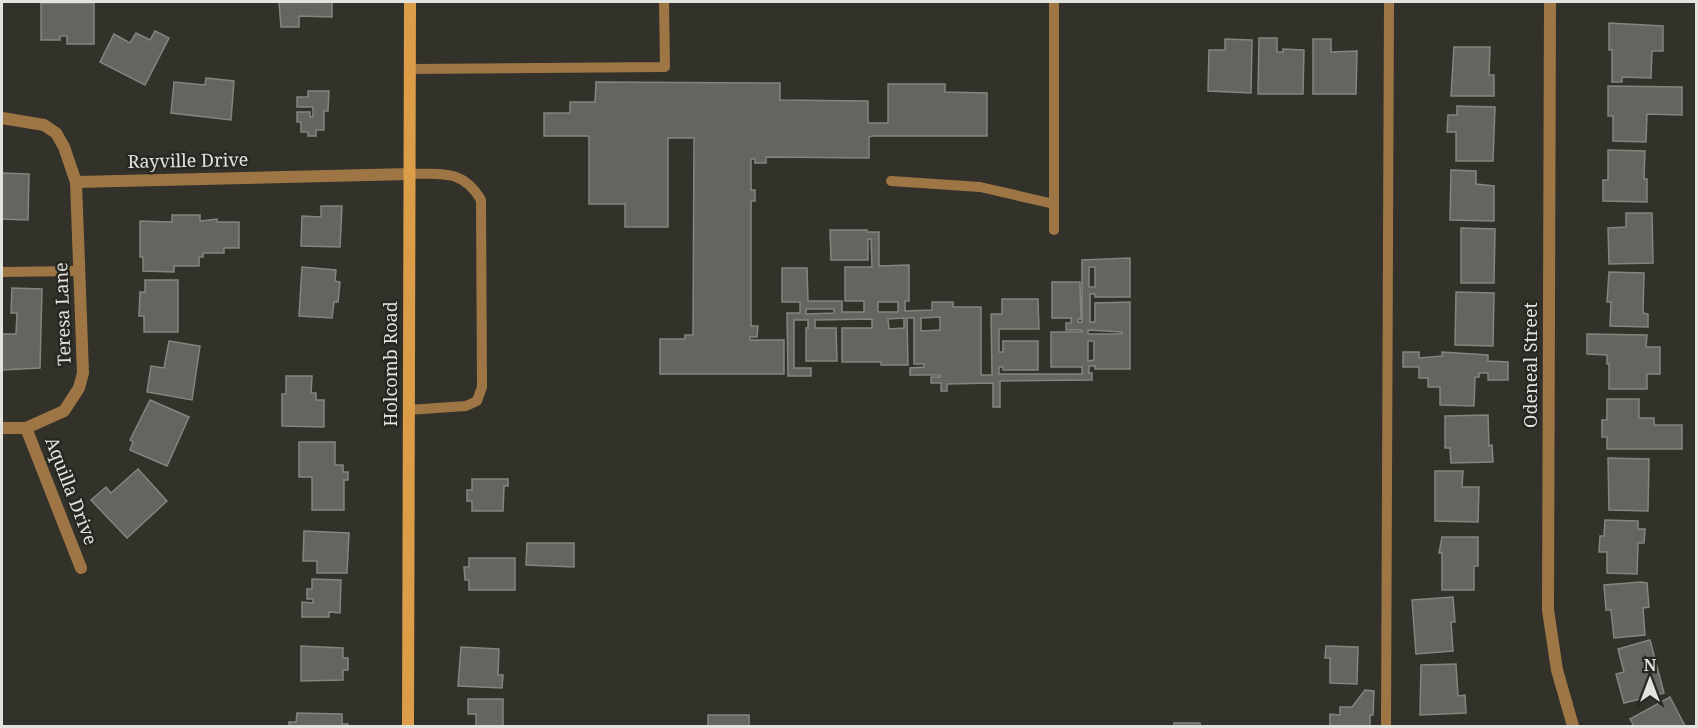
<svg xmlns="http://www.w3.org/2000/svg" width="1698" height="728" viewBox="0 0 1698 728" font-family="'Noto Serif',serif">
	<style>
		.building { fill: #636660; stroke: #82867f; stroke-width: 1.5; fill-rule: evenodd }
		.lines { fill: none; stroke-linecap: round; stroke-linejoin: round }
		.lane { stroke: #9e7645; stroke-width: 10 }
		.street { stroke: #9e7645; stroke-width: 12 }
		.secondary { stroke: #dc9d49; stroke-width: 12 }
		.labels { text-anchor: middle; stroke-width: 5; stroke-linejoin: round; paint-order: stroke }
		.street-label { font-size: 18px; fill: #e2e2de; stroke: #282721 }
	</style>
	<rect width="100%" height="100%" fill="#32312a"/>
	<g class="building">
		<polygon points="279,2 332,2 332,17 299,16 299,27 281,27"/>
		<polygon points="41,3 94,3 94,44 67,44 67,36 60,36 60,40 41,40"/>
		<polygon points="1609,23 1663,26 1663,51 1652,51 1651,78 1622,77 1622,82 1612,82 1612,50 1609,50"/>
		<polygon points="155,31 169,38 145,85 100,62 114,34 130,43 136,33 150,40"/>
		<polygon points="1259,38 1277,38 1277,52 1283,52 1283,49 1304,50 1303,94 1258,94"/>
		<polygon points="1225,39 1252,40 1251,93 1208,91 1209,50 1225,50"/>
		<polygon points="1313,39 1331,39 1331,52 1357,51 1356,94 1313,94"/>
		<polygon points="1454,47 1490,47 1489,75 1494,75 1494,96 1451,96"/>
		<polygon points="206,78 234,81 231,120 171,113 174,82 205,85"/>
		<polygon points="596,82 780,83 780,100 868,101 868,123 888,123 888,84 945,84 945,92 987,93 987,136 872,136 869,137 869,158 766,157 766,163 755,163 755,159 751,159 751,190 755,190 755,201 751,201 751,326 758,326 757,337 750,337 750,340 784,340 784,374 660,374 660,339 685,339 685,335 693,335 694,138 668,138 668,227 625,227 625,204 589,204 589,136 544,136 544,113 570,113 570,102 595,102"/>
		<polygon points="1608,86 1682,87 1682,115 1647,114 1646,142 1613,141 1613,116 1608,116"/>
		<polygon points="308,91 329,91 328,111 324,111 324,130 316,130 316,136 308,136 308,132 301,132 301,122 297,122 297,112 310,112 310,117 313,117 313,107 297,107 297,97 308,97"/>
		<polygon points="1457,106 1495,107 1493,161 1456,161 1456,132 1447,132 1448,115 1457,115"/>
		<polygon points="1608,150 1645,151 1644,179 1647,179 1647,202 1603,201 1603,180 1608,180"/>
		<polygon points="1451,170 1476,171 1476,184 1494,186 1494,221 1450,220"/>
		<polygon points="2,173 29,174 28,220 2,219"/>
		<polygon points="321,206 342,206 340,247 301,246 302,216 321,217"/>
		<polygon points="1626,213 1652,213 1653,263 1609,264 1608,228 1626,227"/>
		<polygon points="172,215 200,215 200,221 217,219 217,222 239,222 239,248 224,248 224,253 203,253 203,257 199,257 199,266 174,266 174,272 143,271 143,257 140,257 140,221 172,222"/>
		<polygon points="1461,228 1495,229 1494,283 1461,283"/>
		<path d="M830,230H867V232H879V266L909,265V301H905V311L932,310V302H953V307H981V375H992L991,314H1002V299H1038L1039,329H999V352H1003V341H1038V370H1003V367H999V374H1082V367H1051V332H1082L1081,330H1066V323H1071V318H1052V282H1080L1081,319H1078V322H1082V260L1130,258V297H1095V294H1090V322H1095V303L1130,302V369H1095V366H1089V373H1092V380L1000,381V407H993V383L947,384V391H941V383H931V377H940V375H910V368L924,367V364H914V318H907L908,365H881V362H842V328H872V319L815,320V328H836L837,361H806V328H808V320H794V368H811V376H788L787,313H800V302H782V268H807L808,301H842V312H864V301H845V267H872L871,239H868V260H831ZM1089,267H1095V287H1089ZM878,302H898V312H878ZM806,309H834V313L806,314ZM940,317V330L921,331V318ZM904,318V328L889,329L888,319ZM1088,330L1122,332V334H1088ZM1088,341H1094V360L1088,361Z"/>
		<polygon points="302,267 336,270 335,281 340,282 338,302 334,302 332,318 299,316"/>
		<polygon points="1609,272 1644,273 1643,313 1648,314 1648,327 1610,326 1611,302 1607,302"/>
		<polygon points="145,280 178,280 178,332 144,332 144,316 139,316 140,292 145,292"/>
		<polygon points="12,288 42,289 40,368 2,370 2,334 16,334 17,313 11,313"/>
		<polygon points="1456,292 1494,293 1493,346 1455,345"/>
		<polygon points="1587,334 1647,335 1646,347 1660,347 1660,374 1647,374 1647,389 1609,389 1609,364 1607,364 1607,355 1587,354"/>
		<polygon points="169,341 200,346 192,400 147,392 151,366 164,368"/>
		<polygon points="1403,352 1419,352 1419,358 1442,356 1442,352 1488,355 1488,361 1508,362 1508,380 1488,380 1488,373 1479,373 1479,377 1475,377 1474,406 1440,405 1440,387 1428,387 1428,378 1419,378 1419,367 1403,367"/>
		<polygon points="286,376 312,376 311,393 316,393 316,400 324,400 324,427 282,426 282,394 286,394"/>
		<polygon points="1607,399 1639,399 1639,418 1654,418 1654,425 1682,425 1682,449 1607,449 1607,437 1602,437 1602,420 1607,420"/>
		<polygon points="150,400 189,417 167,466 130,450 133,442 130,440"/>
		<polygon points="1488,415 1489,446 1492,445 1493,462 1451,463 1450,448 1445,448 1445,416"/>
		<polygon points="299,442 335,442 335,465 343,465 343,472 348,472 348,480 344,480 344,510 312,510 312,477 299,477"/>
		<polygon points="1608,458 1649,459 1648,511 1609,510"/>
		<polygon points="138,469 167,501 127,538 91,500 106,487 111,493"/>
		<polygon points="1435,471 1463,471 1462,487 1479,487 1478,522 1435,521"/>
		<polygon points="472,479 508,479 508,486 504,486 503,511 472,511 472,501 467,501 467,490 472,490"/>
		<polygon points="1605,520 1638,521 1638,529 1645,529 1644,543 1638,543 1637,574 1607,573 1607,552 1599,552 1600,536 1604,536"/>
		<polygon points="304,531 349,533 347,573 317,573 317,561 303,561"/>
		<polygon points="1442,537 1478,537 1478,566 1474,566 1474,590 1442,590 1442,553 1439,553"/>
		<polygon points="527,543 574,543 574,567 526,565"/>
		<polygon points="469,558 515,558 515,590 469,590 469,580 465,580 464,567 469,567"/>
		<polygon points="312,579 341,580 340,613 329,612 329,617 302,617 302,602 313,603 313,599 307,599 307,589 312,589"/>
		<polygon points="1641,582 1647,583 1649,607 1643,608 1645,635 1614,638 1611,610 1606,610 1604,585"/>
		<polygon points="1453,597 1455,622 1451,622 1453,651 1416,654 1412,600"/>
		<polygon points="1650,640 1664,693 1624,703 1616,674 1624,672 1618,649"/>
		<polygon points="301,646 343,648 343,658 348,658 348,670 343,670 343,680 301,681"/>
		<polygon points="1326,646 1358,647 1357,684 1330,683 1330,658 1325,658"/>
		<polygon points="461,647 499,649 498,675 503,675 502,688 458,686"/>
		<polygon points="1456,664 1458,696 1465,695 1466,713 1420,715 1421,665"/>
		<polygon points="1365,690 1374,691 1373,715 1370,715 1370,726 1330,726 1330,714 1340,715 1340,707 1352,707"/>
		<polygon points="1670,697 1685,726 1634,726 1630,719"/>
		<polygon points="468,699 503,699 503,726 476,726 476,714 468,714"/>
		<polygon points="297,713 342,714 342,724 348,724 348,726 289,726 289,722 296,722"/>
		<rect x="708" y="715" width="41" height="11"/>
		<rect x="1174" y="723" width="26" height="3"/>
	</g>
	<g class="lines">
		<g class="lane">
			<polyline points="1054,2 1054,230"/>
			<polyline points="409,69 665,67 664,2"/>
			<polyline points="891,181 980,187 1054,204"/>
			<polyline points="2,272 79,271"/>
			<path d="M408,410L466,406L477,401L482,387L481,200C463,169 441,174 410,174"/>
			<polyline points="1386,726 1389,2"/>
		</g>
		<g class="street">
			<polyline points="1550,2 1548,610 1557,670 1573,726"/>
			<polyline points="2,118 44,125 56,133 64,147 76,182 83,373 79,388 64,411 26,428 2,428"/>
			<polyline points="76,182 410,174"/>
			<polyline points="26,428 81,568"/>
		</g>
		<polyline class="secondary" points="408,726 410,2"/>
	</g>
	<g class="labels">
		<g class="street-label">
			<text transform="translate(188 161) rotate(-1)" y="6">Rayville Drive</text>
			<text transform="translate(63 314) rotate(-92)" y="6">Teresa Lane</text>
			<text transform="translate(391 364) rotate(-90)" y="6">Holcomb Road</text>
			<text transform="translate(1531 365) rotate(-90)" y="6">Odeneal Street</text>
			<text transform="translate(71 491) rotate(69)" y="6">Aquilla Drive</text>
		</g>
	</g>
	<rect width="1698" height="728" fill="none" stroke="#e2e2de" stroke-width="6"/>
	<g transform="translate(1650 680)" stroke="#282721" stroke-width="4.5" paint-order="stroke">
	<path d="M0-4.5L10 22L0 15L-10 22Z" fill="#e2e2de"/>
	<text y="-9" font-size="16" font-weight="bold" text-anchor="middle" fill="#e2e2de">N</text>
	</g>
</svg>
